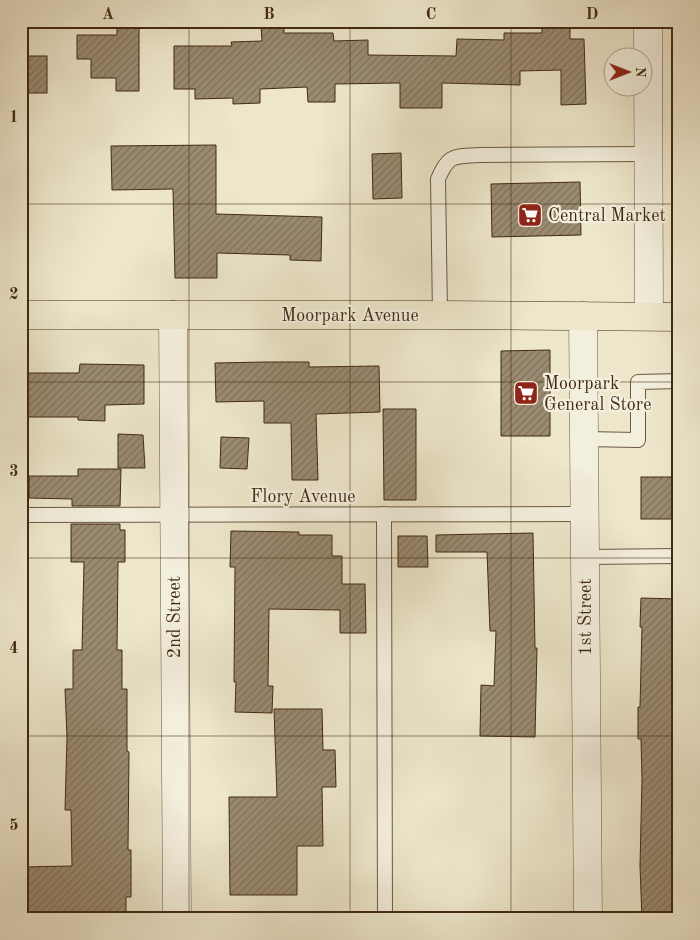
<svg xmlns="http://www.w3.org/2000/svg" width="700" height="940" viewBox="0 0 700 940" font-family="'Old Standard TT',serif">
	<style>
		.building { fill: url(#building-hatch); stroke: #412912 }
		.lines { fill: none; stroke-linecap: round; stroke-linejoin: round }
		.lane-casing { stroke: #6c5840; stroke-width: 16 }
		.street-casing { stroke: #6c5840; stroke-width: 29 }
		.primary-casing { stroke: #412912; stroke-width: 29 }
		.lane { stroke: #f3efdd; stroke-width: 14 }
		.street { stroke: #f3efdd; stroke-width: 28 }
		.primary { stroke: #ede6cb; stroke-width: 28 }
		.grid { fill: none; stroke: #412912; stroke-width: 1; stroke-opacity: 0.55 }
		.labels { text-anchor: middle; stroke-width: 4.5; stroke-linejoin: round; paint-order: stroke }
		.poi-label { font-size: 18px; fill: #412912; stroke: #f3efdd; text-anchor: start }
		.street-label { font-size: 18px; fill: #412912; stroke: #f3efdd }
		.neatline { fill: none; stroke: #412912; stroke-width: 2 }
		.grid-label { font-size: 16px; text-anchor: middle; font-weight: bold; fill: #412912 }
	</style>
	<defs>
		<pattern id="building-hatch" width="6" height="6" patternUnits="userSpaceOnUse" patternTransform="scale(1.25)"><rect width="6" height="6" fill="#9a8b72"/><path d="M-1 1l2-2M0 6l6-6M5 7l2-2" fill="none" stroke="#7f725c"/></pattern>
	</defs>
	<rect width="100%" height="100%" fill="#ede6cb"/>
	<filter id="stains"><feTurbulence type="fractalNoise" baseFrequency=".004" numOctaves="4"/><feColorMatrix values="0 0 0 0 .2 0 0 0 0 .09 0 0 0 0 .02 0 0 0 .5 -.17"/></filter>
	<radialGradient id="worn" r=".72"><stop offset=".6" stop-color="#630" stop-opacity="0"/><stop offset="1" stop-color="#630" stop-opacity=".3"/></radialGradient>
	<g class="building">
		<polygon points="284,26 284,33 333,33 334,41 368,40 368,55 456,56 457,39 504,40 504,33 542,33 542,27 570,27 570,39 584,39 586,104 561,105 561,70 520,71 520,85 442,83 442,108 400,108 400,83 335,84 335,102 308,102 307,87 260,89 260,103 233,104 233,98 195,99 195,89 174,89 174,46 232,46 231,42 262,41 261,27"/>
		<polygon points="117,28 139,28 139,91 116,91 116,78 91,78 91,59 77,59 77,35 117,35"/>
		<rect x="21" y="56" width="26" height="37"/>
		<polygon points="216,145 216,214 322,217 321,261 290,260 290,255 217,253 217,278 175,278 173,189 112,190 111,146"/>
		<polygon points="401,153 402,198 373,199 372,154"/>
		<polygon points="580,182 581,235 492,237 491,184"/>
		<polygon points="550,350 550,436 501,436 501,351"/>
		<polygon points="265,362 309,362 309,367 379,366 380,412 316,414 318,480 292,480 291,423 264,423 264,401 216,402 215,363"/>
		<polygon points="80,364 144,365 144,404 105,405 105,421 78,420 78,417 21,417 21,373 79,373"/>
		<polygon points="383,409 416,409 416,500 384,500"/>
		<polygon points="118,434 143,435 145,468 118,468"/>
		<polygon points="221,437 249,438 247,469 220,468"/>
		<polygon points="78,469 121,469 120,506 72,506 72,499 29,498 29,476 78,476"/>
		<rect x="641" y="477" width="38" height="42"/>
		<polygon points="71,524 120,524 120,530 125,530 125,562 118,562 117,650 122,650 122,689 127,689 127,751 129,752 128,850 131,850 131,897 126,897 126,919 21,919 21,867 72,866 71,810 65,810 67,737 65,689 73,689 73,650 82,650 84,562 71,562"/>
		<polygon points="231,531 299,532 299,535 332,535 332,556 342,556 342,584 365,584 366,633 340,633 340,610 269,609 268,686 273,686 272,713 235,712 236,682 234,682 235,567 230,567"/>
		<polygon points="533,533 535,648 537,648 535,737 480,736 481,685 494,686 496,631 490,631 487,552 436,552 436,535"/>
		<polygon points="398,536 427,536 428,567 398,567"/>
		<polygon points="641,598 679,599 679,919 642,919 640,866 642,778 641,739 638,739 638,707 640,707 642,627 640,627"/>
		<polygon points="274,709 322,709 323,750 335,750 336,787 322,787 323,846 297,846 297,895 230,895 229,797 277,797"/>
	</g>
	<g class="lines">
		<defs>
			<g id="lane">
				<path d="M440,315L438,179C449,153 455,157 480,155L648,154"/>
				<polyline points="584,439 638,440 638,382 679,381"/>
				<polyline points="384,514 385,919"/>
				<polyline points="21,515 584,514"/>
				<polyline points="585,557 679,556"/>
			</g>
			<g id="street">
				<polyline points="648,21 649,316"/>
				<polyline points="173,315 177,919"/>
				<polyline points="583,316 588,919"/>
			</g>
			<polyline id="primary" points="21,315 440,315 679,317"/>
		</defs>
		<use href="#lane" class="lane-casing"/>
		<use href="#street" class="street-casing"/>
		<use href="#primary" class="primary-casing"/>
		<use href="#lane" class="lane"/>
		<use href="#street" class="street"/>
		<use href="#primary" class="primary"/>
	</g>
	<path class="grid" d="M189,21V919M350,21V919M511,21V919M21,204H679M21,382H679M21,558H679M21,736H679"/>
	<defs>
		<symbol id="supermarket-square" viewBox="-11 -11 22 22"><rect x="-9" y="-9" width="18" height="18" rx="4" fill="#8f2418" stroke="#f3efdd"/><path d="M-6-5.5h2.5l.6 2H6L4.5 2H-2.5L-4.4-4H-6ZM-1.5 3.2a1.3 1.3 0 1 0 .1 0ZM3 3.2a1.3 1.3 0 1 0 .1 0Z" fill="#fff"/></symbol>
	</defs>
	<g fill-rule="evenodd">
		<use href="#supermarket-square" x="516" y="201" width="28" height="28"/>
		<use href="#supermarket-square" x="512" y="379" width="28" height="28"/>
	</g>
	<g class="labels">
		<g class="poi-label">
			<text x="548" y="221">Central Market</text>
			<text x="544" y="389">Moorpark<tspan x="544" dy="21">General Store</tspan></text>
		</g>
		<g class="street-label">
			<text x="350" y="321">Moorpark Avenue</text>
			<text x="303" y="502">Flory Avenue</text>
			<text transform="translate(174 617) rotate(-90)" y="6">2nd Street</text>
			<text transform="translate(585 617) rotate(-90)" y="6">1st Street</text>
		</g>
	</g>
	<rect width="700" height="940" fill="none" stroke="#ede6cb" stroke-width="55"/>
	<g transform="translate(628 72) rotate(90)"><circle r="24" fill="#f3efdd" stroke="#aca08c"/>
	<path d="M0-4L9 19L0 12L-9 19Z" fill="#8f2418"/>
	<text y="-8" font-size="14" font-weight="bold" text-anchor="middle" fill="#412912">N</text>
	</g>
	<rect x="28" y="28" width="644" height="884" class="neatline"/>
	<g class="grid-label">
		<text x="108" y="19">A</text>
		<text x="269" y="19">B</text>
		<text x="431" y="19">C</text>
		<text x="592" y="19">D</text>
		<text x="14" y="122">1</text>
		<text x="14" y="299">2</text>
		<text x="14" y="476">3</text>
		<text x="14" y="653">4</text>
		<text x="14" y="830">5</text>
	</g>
	<rect width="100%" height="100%" filter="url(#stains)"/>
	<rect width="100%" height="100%" fill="url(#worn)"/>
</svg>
